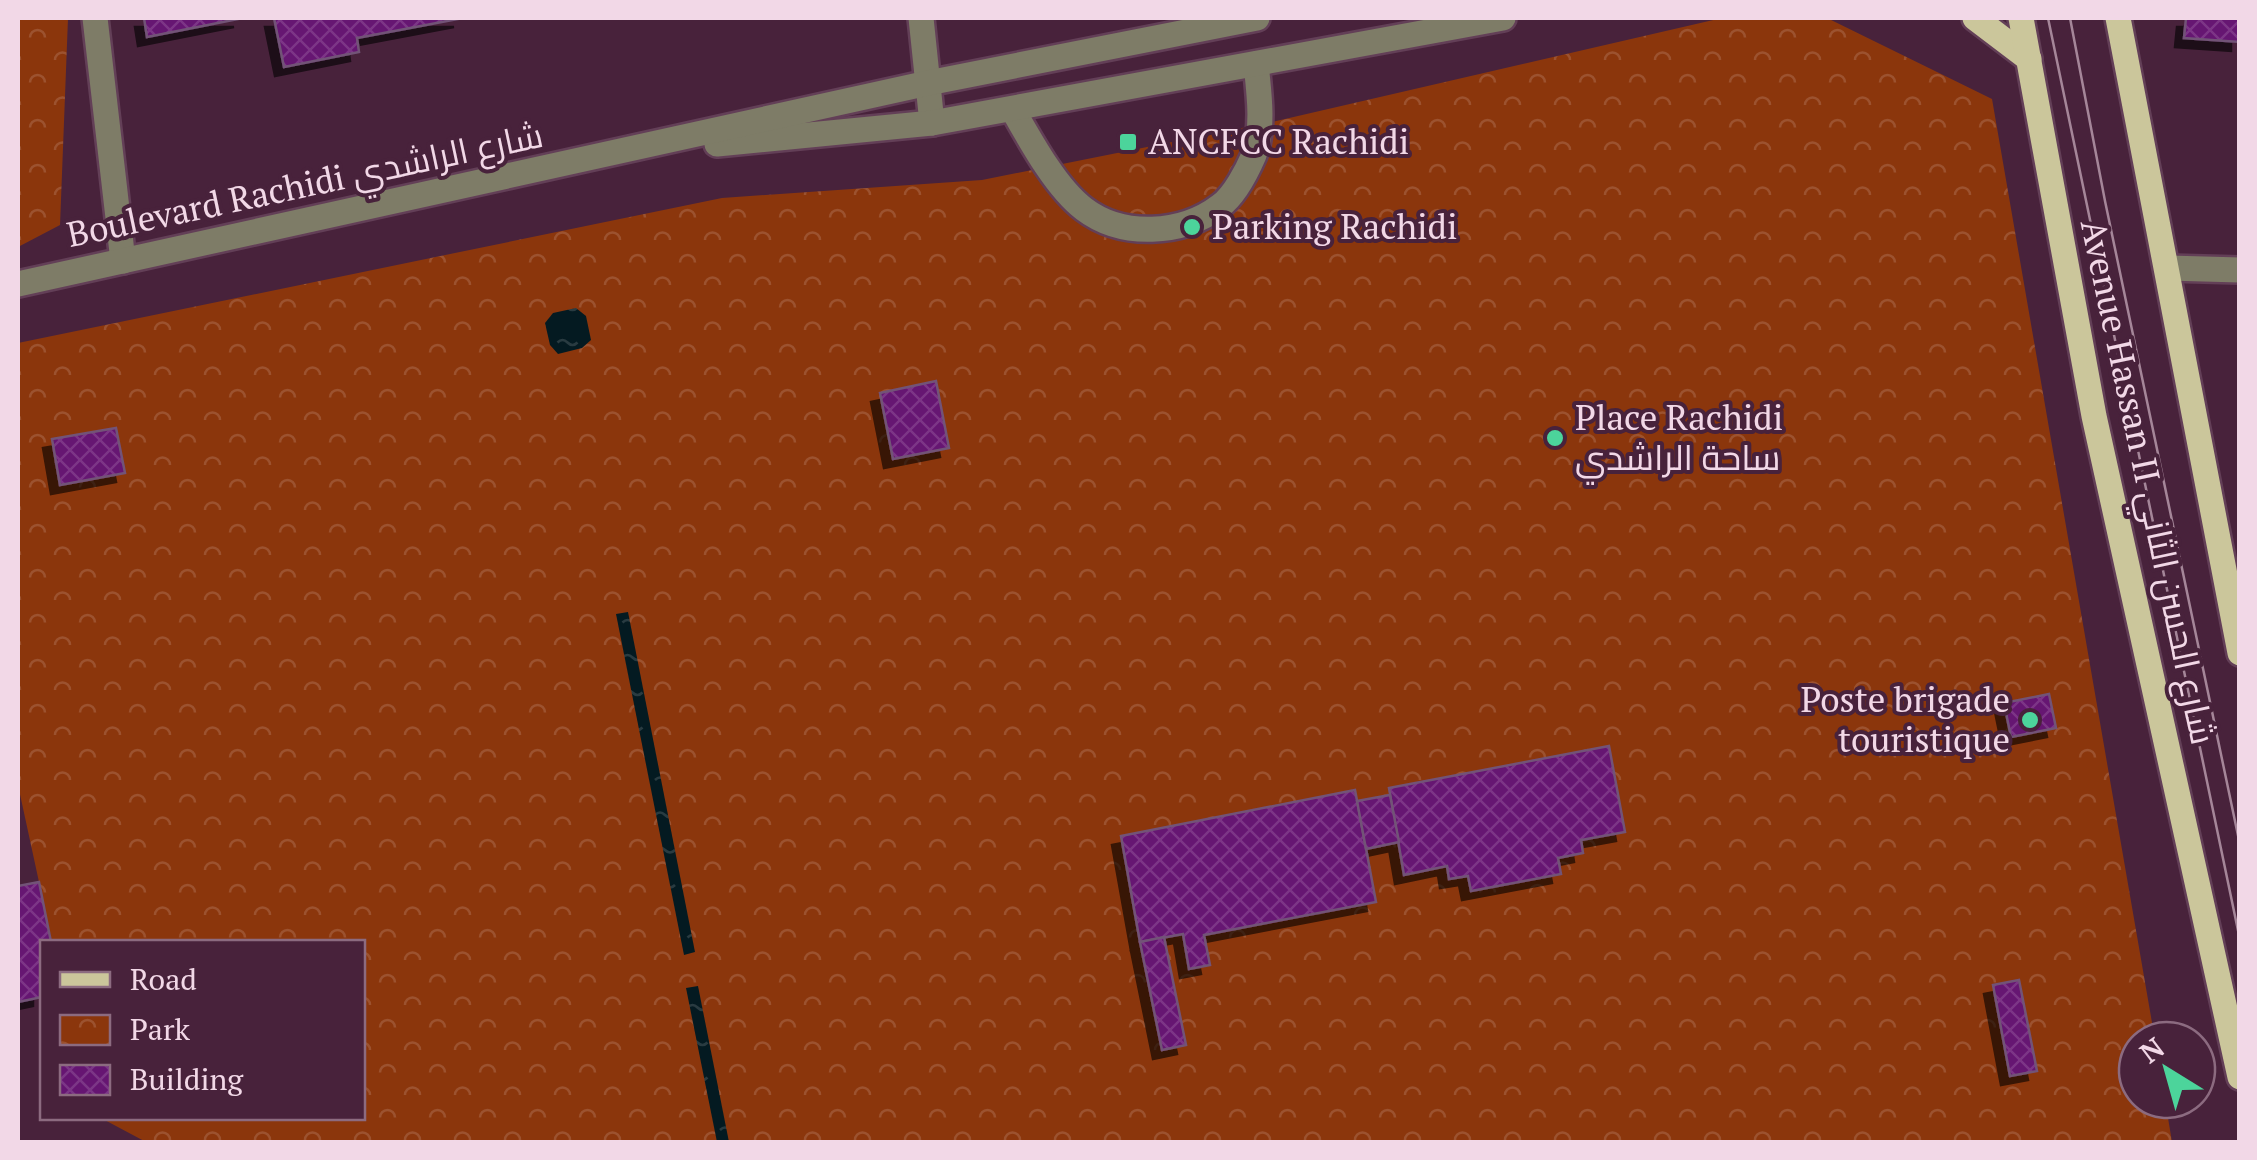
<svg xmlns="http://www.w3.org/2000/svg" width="2257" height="1160" viewBox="0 0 2257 1160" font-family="'PT Serif',Cairo,serif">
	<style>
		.park { fill: url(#park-crowns) }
		.water { fill: url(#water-ripples) }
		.building { fill: url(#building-cross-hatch); stroke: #725377; stroke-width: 2.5; filter: url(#shadow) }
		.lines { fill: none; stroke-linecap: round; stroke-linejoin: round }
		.minor-casing { stroke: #633f57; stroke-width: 30 }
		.major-casing { stroke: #633f57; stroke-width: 30 }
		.minor { stroke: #7e7c67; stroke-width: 25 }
		.major { stroke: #cbc69b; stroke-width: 25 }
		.tram { stroke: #a58699; stroke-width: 2.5 }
		.poi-dot { fill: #4cd49b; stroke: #48223b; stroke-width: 4 }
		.labels { text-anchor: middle; stroke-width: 8; stroke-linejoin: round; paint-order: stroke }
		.poi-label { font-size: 35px; fill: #f2d8e7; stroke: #48223b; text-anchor: start }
		.street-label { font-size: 35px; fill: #f2d8e7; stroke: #48223b }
	</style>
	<defs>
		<pattern id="park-crowns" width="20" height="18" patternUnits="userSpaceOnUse" patternTransform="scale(2.5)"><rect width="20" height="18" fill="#8b360c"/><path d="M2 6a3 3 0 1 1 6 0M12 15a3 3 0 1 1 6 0" fill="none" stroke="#9c522f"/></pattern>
		<pattern id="water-ripples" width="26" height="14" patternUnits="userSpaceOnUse" patternTransform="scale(2.5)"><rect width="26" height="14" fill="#041a21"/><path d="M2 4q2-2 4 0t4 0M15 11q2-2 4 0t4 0" fill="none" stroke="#293b41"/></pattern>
		<pattern id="building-cross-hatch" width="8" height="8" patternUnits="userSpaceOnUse" patternTransform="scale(2.5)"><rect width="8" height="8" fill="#661572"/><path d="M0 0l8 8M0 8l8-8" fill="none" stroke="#7c3686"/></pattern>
		<filter id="shadow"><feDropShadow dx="-9" dy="9" stdDeviation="0" flood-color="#0009"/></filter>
	</defs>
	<rect width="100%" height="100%" fill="#48223b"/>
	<g class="park">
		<polygon points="18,18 68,18 60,225 18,247"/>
		<polygon points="1722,18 1827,18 1992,99 2155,1040 2137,1040 2137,1100 2165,1100 2172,1142 146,1142 101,1118 362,1118 362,942 52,942 18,785 18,343 722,198 982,180 1272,122"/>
	</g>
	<g class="water">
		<polygon points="576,308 586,316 591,340 582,348 558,354 550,345 545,323 553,313"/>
		<polygon points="628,612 695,952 684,955 616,614"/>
		<polygon points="698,986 729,1142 717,1142 686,988"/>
	</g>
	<g class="building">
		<polygon points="144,18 243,18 147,37"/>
		<polygon points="274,18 463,18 357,38 359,52 284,67"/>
		<polygon points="2186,18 2240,18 2240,42 2184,38"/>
		<polygon points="936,381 949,448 893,459 880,393"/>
		<polygon points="116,428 125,473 60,485 52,439"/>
		<polygon points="2049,694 2056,728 2011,737 2004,703"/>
		<polygon points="1609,746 1625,832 1581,840 1583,853 1558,858 1561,874 1471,891 1468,876 1449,879 1447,866 1404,875 1389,788"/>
		<polygon points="1355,790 1376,902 1204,935 1210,965 1189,969 1183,934 1140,942 1121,836"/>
		<polygon points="1390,795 1399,842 1366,849 1357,801"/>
		<polygon points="39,882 51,942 42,942 42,997 18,1002 18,886"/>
		<polygon points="1164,937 1186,1045 1162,1050 1140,942"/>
		<polygon points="2019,980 2037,1071 2010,1076 1993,985"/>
	</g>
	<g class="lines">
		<defs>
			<g id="minor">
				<polyline points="95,18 123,261"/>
				<polyline points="921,18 932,123"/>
				<path d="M1013,110C1030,140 1056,188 1084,209C1122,238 1182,235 1220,206C1234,196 1247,171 1254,155C1264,128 1259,92 1256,64"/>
				<polyline points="717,144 932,123 1503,18"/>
				<polyline points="2168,268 2240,270"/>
				<polyline points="18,284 928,83 1257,18"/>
			</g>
			<g id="major">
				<polyline points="1975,18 2029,59"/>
				<polyline points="2021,18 2094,416 2240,1077"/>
				<polyline points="2118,18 2240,653"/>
			</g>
		</defs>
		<use href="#minor" class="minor-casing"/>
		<use href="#major" class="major-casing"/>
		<use href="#minor" class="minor"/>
		<use href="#major" class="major"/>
		<g class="tram">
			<polyline points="2048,18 2240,940"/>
			<polyline points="2070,18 2105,201 2240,845"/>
		</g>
	</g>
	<g class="poi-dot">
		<rect x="1118" y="132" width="20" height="20" rx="5"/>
		<circle cx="1192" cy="227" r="10"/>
		<circle cx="1555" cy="438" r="10"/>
		<circle cx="2030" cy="720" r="10"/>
	</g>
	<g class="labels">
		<g class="poi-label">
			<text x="1148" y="154">ANCFCC Rachidi</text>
			<text x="1212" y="239">Parking Rachidi</text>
			<text x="1575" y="430">Place Rachidi<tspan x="1575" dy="40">ساحة الراشدي</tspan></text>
			<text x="2010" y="712" text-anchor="end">Poste brigade<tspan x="2010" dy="40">touristique</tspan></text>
		</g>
		<g class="street-label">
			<text transform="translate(305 185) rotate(-12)" y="12">Boulevard Rachidi شارع الراشدي</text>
			<text transform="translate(2148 482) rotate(78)" y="12">Avenue Hassan II شارع الحسن الثاني</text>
		</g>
	</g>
	<rect width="2257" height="1160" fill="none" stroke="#f2d8e7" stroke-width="40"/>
	<rect x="40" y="940" width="325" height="180" fill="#48223b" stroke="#8c6b80" stroke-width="2.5"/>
	<rect x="60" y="972" width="50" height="15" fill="#cbc69b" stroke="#8c6b80" stroke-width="2.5"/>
	<text x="130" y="990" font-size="30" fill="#f2d8e7">Road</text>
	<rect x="60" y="1015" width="50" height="30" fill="url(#park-crowns)" stroke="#8c6b80" stroke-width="2.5"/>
	<text x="130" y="1040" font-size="30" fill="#f2d8e7">Park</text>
	<rect x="60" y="1065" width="50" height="30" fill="url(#building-cross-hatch)" stroke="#8c6b80" stroke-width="2.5"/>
	<text x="130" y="1090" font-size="30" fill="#f2d8e7">Building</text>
	<g transform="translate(2167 1070) rotate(323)"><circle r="48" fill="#48223b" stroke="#8c6b80" stroke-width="2.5"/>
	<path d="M0-8L18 38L0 25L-18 38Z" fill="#4cd49b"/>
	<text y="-15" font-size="28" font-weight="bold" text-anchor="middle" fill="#f2d8e7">N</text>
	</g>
</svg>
